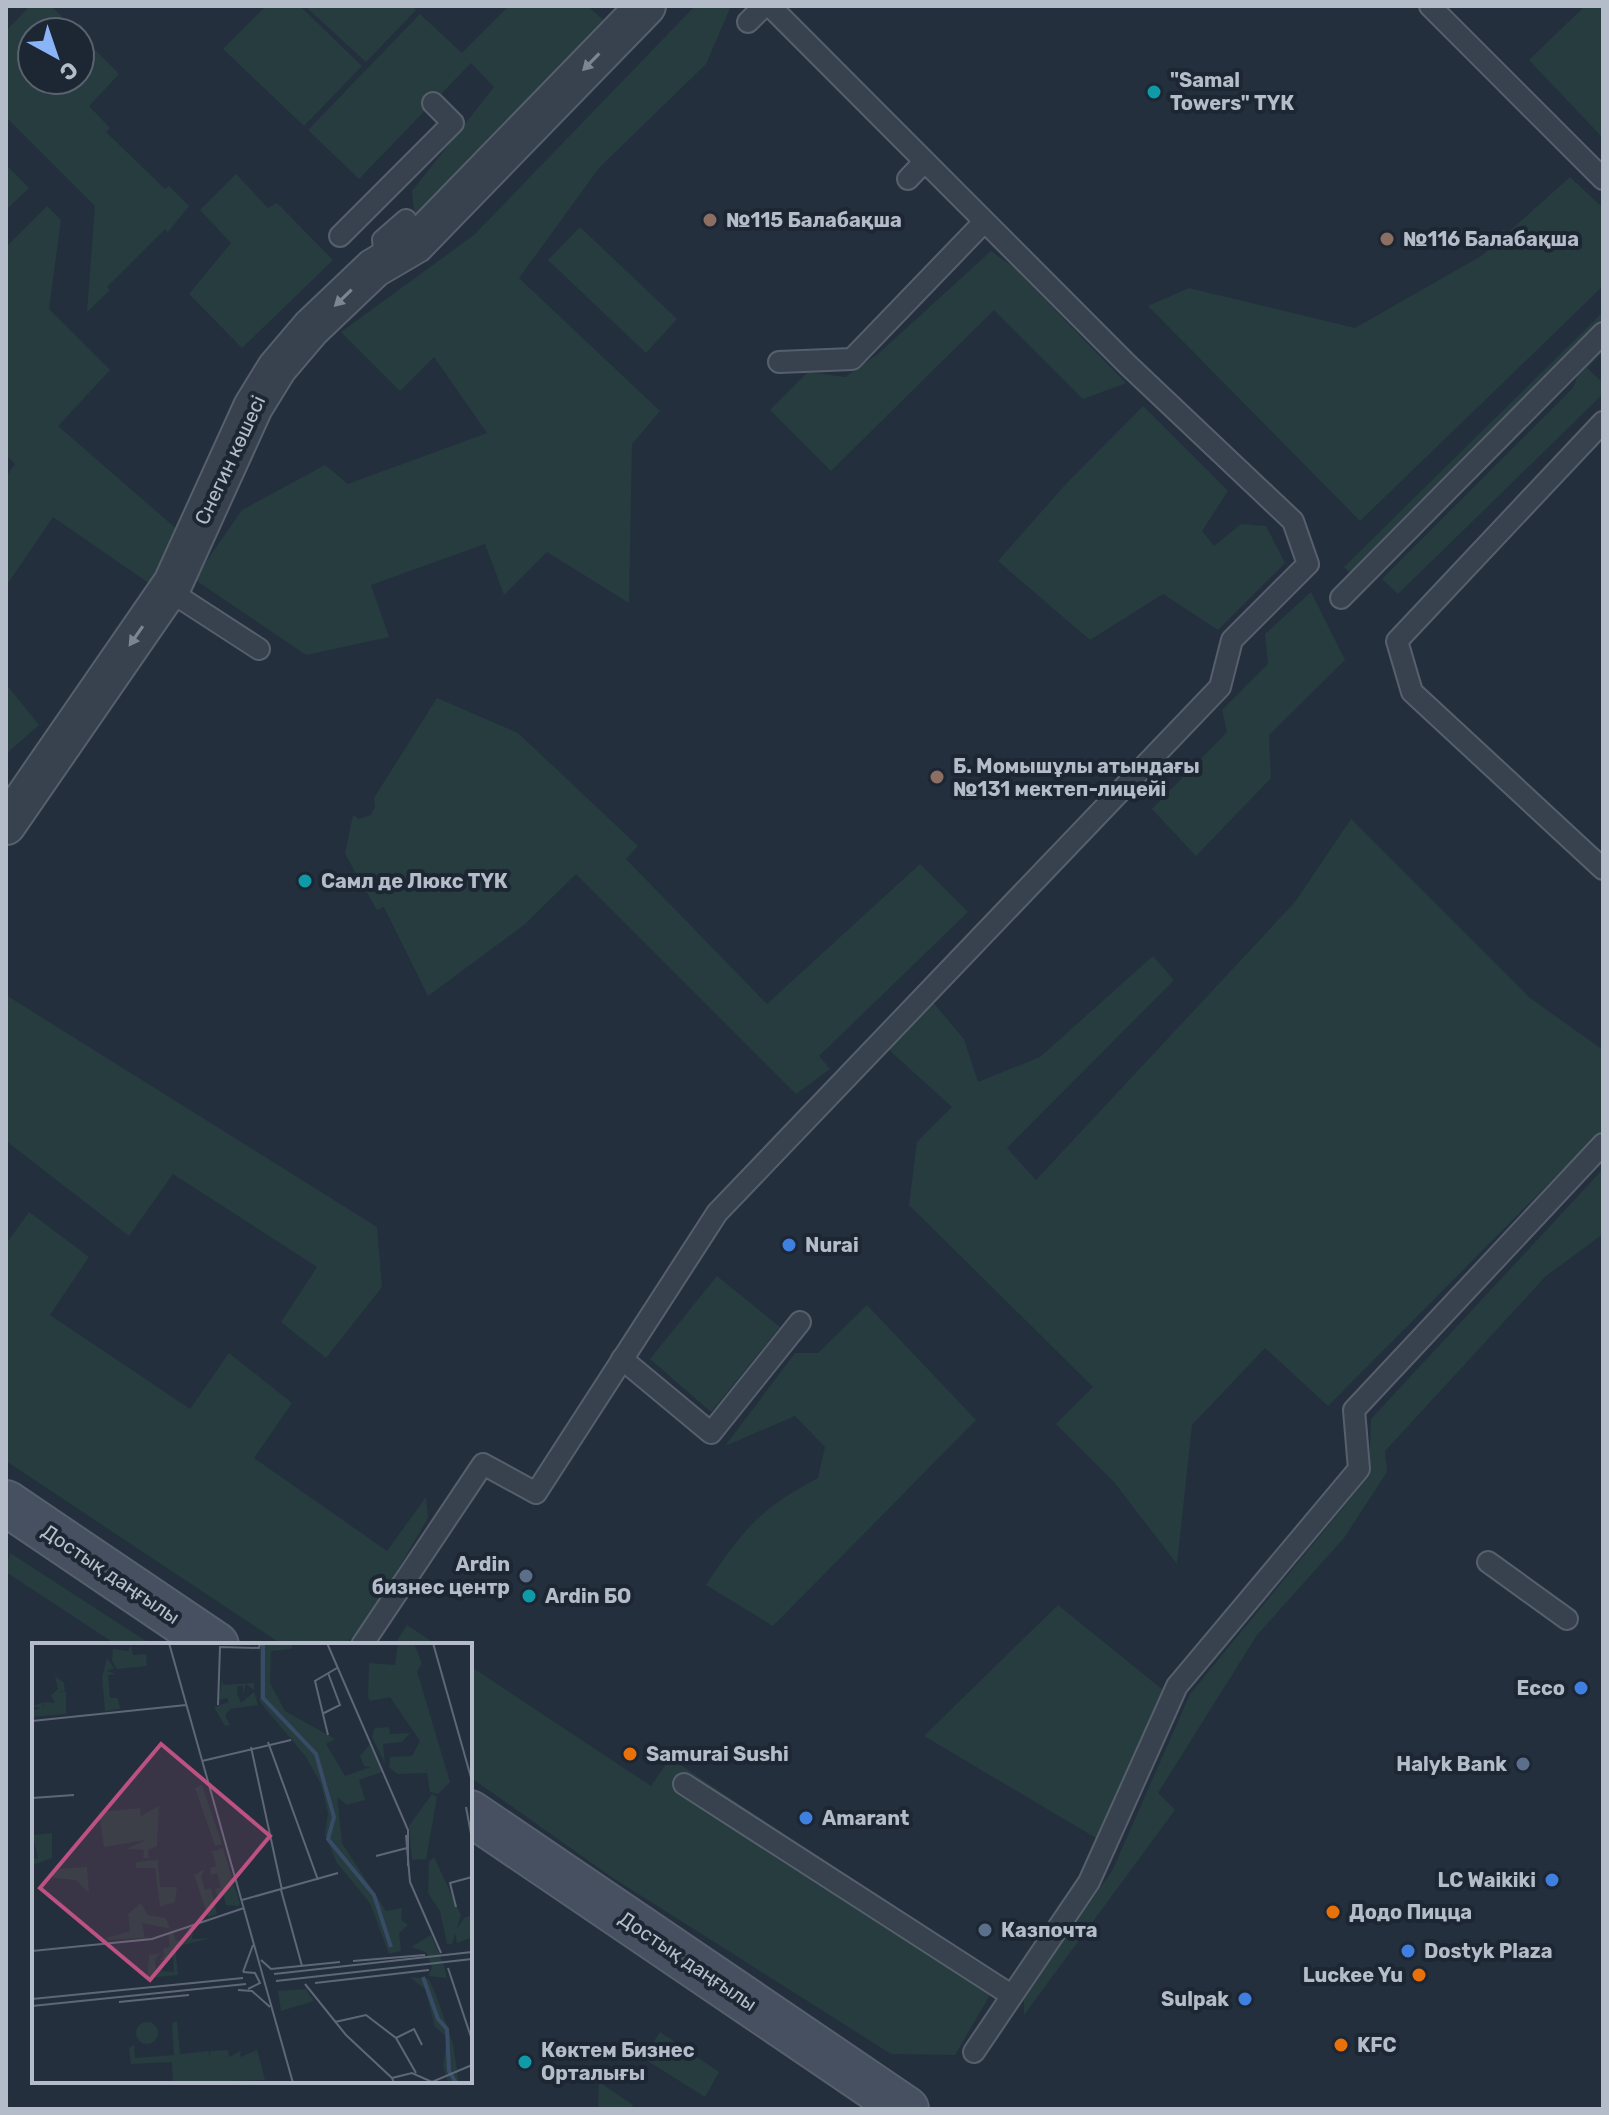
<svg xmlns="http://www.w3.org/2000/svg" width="1609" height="2115" viewBox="0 0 1609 2115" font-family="Rubik,sans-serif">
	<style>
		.green { fill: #263c3f }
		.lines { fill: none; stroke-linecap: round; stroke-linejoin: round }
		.service-casing { stroke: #565f6c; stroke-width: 24 }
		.minor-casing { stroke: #565f6c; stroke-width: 42 }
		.secondary-casing { stroke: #565f6c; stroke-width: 48 }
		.service { stroke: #38414e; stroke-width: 20 }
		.minor { stroke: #38414e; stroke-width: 38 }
		.secondary { stroke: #465061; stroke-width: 44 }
		.oneway { fill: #7c8592 }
		.culture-dot { fill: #0f9aa8; stroke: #1d2633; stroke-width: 3 }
		.education-dot { fill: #8d6e63; stroke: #1d2633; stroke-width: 3 }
		.shop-dot { fill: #3f7fe0; stroke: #1d2633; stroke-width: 3 }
		.service-dot { fill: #5c6f8a; stroke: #1d2633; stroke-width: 3 }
		.food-dot { fill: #e8710a; stroke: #1d2633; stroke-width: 3 }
		.labels { text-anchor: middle; stroke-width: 8; stroke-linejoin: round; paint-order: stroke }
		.poi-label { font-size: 20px; font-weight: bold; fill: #b4bcc9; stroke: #1d2633; text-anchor: start }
		.street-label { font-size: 20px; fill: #b4bcc9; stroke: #1d2633 }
		.inset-river { fill: none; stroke: #394c67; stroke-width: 4 }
		.inset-road { fill: none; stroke: #5e6776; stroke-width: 2 }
		.view { fill: #bd5182; fill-opacity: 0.15; stroke: #bd5182; stroke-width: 4 }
		.inset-edge { fill: none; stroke: #b4bcc9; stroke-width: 4 }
	</style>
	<rect width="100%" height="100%" fill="#242f3e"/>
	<g class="green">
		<polygon points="30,6 51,6 77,32 32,32 32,80 80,80 80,35 119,74 89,106 110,128 106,132 165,189 169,186 189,206 168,232 165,229 107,287 110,290 87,312 95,206 6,117 6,31"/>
		<polygon points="266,6 300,6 362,66 304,126 223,49"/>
		<polygon points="305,6 412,6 416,10 366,62"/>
		<polygon points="509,6 588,6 611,27 416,230 412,191 494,87 471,63 359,179 308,130 420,14 462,53"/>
		<polygon points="695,6 731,6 706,64 599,168 519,278 660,411 632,444 629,603 547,552 504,595 485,544 371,585 389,637 306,655 194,579 242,510 325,465 348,484 487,433 434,357 400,391 341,332 474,235"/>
		<polygon points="1585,6 1603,6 1603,138 1529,60"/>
		<polygon points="6,165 29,188 6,210"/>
		<polygon points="236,174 268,208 277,203 333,260 242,348 189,294 231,243 200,210"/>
		<polygon points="1570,177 1603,208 1603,286 1360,521 1148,306 1189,288 1355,328 1483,255"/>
		<polygon points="47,206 61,220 49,309 110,370 58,426 179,531 153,586 53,517 6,586 6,477 15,464 6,455 6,247"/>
		<polygon points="580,227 677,319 646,353 548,260"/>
		<polygon points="991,251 1013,267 1126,383 1083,399 994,310 831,471 770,410 808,372 845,377 878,354"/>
		<polygon points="1603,312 1603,328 1357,581 1344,567"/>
		<polygon points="1603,341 1603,352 1587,368 1603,383 1603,394 1398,594 1382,579 1573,388 1582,364"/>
		<polygon points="1143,406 1228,491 1202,531 1214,546 1241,524 1266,526 1285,563 1218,630 1163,594 1090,640 998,561 1065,485"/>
		<polygon points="1311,592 1345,660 1269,735 1271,778 1196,856 1152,809 1227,732 1222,710 1268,664 1265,634"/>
		<polygon points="6,684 39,725 6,754"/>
		<polygon points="437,698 518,733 638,846 626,859 767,1004 920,864 968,912 819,1056 830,1069 796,1094 576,874 524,925 428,996 384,907 377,910 345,854 353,815 359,819 371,815 375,807 374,798"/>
		<polygon points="1351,819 1530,998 1603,1050 1603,1129 1328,1406 1265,1348 1192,1425 1177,1564 1114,1482 1056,1424 1093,1387 909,1205 917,1142 952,1107 888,1049 931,1000 964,1039 978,1082 1040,1057 1153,956 1174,980 1007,1148 1036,1180 1295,902"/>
		<polygon points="6,995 377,1227 382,1287 326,1358 281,1322 317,1267 173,1174 129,1236 6,1141"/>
		<polygon points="1603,1169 1603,1234 1546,1276 1385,1451 1387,1472 1344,1538 1257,1635 1158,1793 1175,1810 1024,2015 1024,1997 1112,1871 1190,1694 1369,1476 1371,1419"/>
		<polygon points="29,1212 89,1257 50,1315 190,1409 229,1353 292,1403 254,1458 387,1551 426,1497 428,1518 364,1627 344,1645 283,1645 6,1461 6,1244"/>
		<polygon points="717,1276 780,1327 711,1412 650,1359"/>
		<path d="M867,1305L976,1420L773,1626L706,1585C743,1530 759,1509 818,1478L825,1447L795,1416L725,1446L795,1353H818Z"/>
		<polygon points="10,1553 149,1643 148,1645 117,1645 6,1572"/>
		<polygon points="1058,1605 1163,1690 1096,1838 924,1736"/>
		<polygon points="407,1625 437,1645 394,1645"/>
		<polygon points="470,1666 651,1786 670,1758 1000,1978 955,2055 891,2054 610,1876 470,1777"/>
		<polygon points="660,2032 719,2072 705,2097 643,2058"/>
		<polygon points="599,2082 633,2105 631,2109 598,2109"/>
	</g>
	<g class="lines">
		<defs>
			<g id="service">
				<polyline points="1430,6 1603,179"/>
				<polyline points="748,22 764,6"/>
				<polyline points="908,179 924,162"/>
				<polyline points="340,236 453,123 433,103"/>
				<polyline points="386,261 383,240 406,220"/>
				<polyline points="779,362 852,359 984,222"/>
				<polyline points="1603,422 1397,641 1412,692 1603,869"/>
				<polyline points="168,590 259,649"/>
				<polyline points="1341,598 1603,333"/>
				<polyline points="622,1359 711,1433 800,1322"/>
				<polyline points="1488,1562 1567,1619"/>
				<polyline points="362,1645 483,1464 536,1493 717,1213 1220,687 1232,640 1308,564 1293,521 1128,365 770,6"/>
				<polyline points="684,1784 1011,1995"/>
				<polyline points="974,2052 1089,1882 1177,1686 1359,1469 1354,1410 1603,1144"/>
			</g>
			<polyline id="minor" points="6,825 173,583 253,407 277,368 311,328 374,268 415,244 646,6"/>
			<g id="secondary">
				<polyline points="6,1503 216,1645"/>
				<polyline points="470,1813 906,2109"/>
			</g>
		</defs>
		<use href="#service" class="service-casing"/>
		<use href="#minor" class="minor-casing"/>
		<use href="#secondary" class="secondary-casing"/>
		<use href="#service" class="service"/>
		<use href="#minor" class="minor"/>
		<use href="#secondary" class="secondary"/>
	</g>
	<defs><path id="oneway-solid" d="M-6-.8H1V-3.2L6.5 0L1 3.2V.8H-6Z" transform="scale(2)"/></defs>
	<g class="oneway">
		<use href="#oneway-solid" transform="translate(591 62) rotate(134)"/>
		<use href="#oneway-solid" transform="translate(343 298) rotate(136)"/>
		<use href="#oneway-solid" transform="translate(136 636) rotate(125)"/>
	</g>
	<g class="culture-dot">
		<circle cx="1154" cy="92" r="8"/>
		<circle cx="305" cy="881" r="8"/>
		<circle cx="529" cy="1596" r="8"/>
		<circle cx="525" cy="2062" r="8"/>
	</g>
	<g class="education-dot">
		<circle cx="710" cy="220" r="8"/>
		<circle cx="1387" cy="239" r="8"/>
		<circle cx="937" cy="777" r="8"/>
	</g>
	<g class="shop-dot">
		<circle cx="789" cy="1245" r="8"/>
		<circle cx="1581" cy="1688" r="8"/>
		<circle cx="806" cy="1818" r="8"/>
		<circle cx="1552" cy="1880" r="8"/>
		<circle cx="1408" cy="1951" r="8"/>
		<circle cx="1245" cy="1999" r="8"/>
	</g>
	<g class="service-dot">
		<circle cx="526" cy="1576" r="8"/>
		<circle cx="1523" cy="1764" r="8"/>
		<circle cx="985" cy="1930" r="8"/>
	</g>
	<g class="food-dot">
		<circle cx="630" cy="1754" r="8"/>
		<circle cx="1333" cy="1912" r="8"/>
		<circle cx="1419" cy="1975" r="8"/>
		<circle cx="1341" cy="2045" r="8"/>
	</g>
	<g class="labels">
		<g class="poi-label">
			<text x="1170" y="87">"Samal<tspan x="1170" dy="23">Towers" ТҮК</tspan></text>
			<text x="726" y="227">№115 Балабақша</text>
			<text x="1403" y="246">№116 Балабақша</text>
			<text x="953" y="773">Б. Момышұлы атындағы<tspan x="953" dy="23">№131 мектеп-лицейі</tspan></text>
			<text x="321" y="888">Самл де Люкс ТҮК</text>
			<text x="805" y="1252">Nurai</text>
			<text x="510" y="1571" text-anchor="end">Ardin<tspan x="510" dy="23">бизнес центр</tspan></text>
			<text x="545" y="1603">Ardin БО</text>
			<text x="1565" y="1695" text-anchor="end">Ecco</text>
			<text x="646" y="1761">Samurai Sushi</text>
			<text x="1507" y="1771" text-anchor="end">Halyk Bank</text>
			<text x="822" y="1825">Amarant</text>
			<text x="1536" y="1887" text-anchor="end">LC Waikiki</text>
			<text x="1349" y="1919">Додо Пицца</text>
			<text x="1001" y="1937">Казпочта</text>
			<text x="1424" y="1958">Dostyk Plaza</text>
			<text x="1403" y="1982" text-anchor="end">Luckee Yu</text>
			<text x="1229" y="2006" text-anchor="end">Sulpak</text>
			<text x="1357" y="2052">KFC</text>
			<text x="541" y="2057">Көктем Бизнес<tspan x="541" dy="23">Орталығы</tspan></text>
		</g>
		<g class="street-label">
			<text transform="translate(230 460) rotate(-65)" y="7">Снегин көшесі</text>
			<text transform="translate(111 1574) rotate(34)" y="7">Достық даңғылы</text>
			<text transform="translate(688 1961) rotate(34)" y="7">Достық даңғылы</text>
		</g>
	</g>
	<g transform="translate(32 1643)">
		<rect width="440" height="440" fill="#242f3e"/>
		<path d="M228,0H261L259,6L239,8L238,40L253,68L303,96L294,101L313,133L339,124L332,123L328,113L338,101L350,129L327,137L333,157L315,162L305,154L310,200L354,268L370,265L369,277L376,282L367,290L369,308L357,311L338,260L305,220L293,192L296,170L289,141L274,114L228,59ZM366,0H382L390,21L385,28L418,139L406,151L398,149L395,130L365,131L357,124L358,114L380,113L388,98L358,54L338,58L336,54L337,20L363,22ZM99,2L101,12L114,11L115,23L85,26L80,18L81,6L96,8ZM75,15L82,25L75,28L84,31L76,32L78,55H86L88,66L73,68L70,34ZM23,33L32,40L33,48H26L34,49V71L0,74V68L8,65L0,63L11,59L12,67V59L23,60L19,52L26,46ZM190,37L192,42L222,40V47L214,41L211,50V43H205V50L209,60L222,49L226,62L198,66L193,72L198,82L193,83L182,64L197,59L195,55L187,57ZM357,84L358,91L378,90L370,99L351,101L353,121L340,94L343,85ZM170,142L190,201L183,203L163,145ZM400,151L405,154L394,216L380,217L377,183ZM127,163L125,203L116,207L117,215H111L112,207L94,206L114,197L72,204L67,169L108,165L109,173ZM20,190V215L0,222V216L6,215L1,192ZM191,205L208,261L206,263L194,262L191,251L185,253L183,246L189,244L185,230L179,232L178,225L184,223L180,209L174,210ZM402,214L429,272L420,301H415L408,268L396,250L397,219ZM126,217L128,244H145L143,259L128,264L123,225H104V219ZM55,224L57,250L44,237L21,235L20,226ZM173,226L169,233L173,247L179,245L185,271L176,274L162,232ZM109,260L116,272L134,275L138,286L110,280L113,295L68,297L98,288L96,271ZM440,272L439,297L440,306L438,295L425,300L423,289L432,275ZM156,285H161L160,296L179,295L143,304L146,332L115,335L117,312L129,310L123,317L124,330L130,322V328L142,329L141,314L126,318L132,313L131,305L138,304L136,290L141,288L144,298L156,295ZM399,292L412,323L415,335L396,333L400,324L394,309L379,304ZM378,334L397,336L404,352L421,401L427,440H416L411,423L415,394L403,384L393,346ZM274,346L282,358L249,368L246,348ZM145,378L148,411L177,408L178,416V408L196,407L197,414L209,408L208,414L225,407L233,437L141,440L140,419L99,421L97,405L102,402L103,415L142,412L140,380ZM104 390a11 11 0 1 1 22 0a11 11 0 1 1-22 0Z" fill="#263c3f"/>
		<path class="inset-river" d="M231,1V55L284,111L302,174L296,196L342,252L359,304M391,334L406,376L415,386L417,428L424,440"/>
		<path class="inset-road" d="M137,0L261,440M295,0L376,187V223M401,0L440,138M186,62L188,4L227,5L228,0M290,71L308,62L296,30M0,78L154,62M296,92L283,38L305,25M236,99L286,237M219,104L250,247M170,118L259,97M0,155L42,152M434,164L440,196M374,192L378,239L409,310M344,213L375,205M249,247L270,323M210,257L306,230M424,264L418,240L440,234M0,308L120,296L212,265M229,317L239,326L308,319M321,318L393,312M416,325L440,397M211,329L223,330L228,340L216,346M211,329L221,302M242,331L440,309M244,338L440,316M283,340L397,327M273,341L314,392L360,435M206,347L220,348L238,364M0,356L211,335M87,359L157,352M0,363L214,341M303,379L334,372L364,395L384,430M364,395L382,386L390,402M362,440L360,435L380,430L400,439L440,422"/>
		<path class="view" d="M129,101L238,193L118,337L8,245Z"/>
		<rect width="440" height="440" class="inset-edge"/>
	</g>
	<rect width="1609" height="2115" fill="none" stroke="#b4bcc9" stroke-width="16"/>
	<g transform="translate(56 56) rotate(140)"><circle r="38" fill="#1d2633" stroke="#59626f" stroke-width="2"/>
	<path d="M0-6L14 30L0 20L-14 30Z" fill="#8ab4f8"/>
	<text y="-12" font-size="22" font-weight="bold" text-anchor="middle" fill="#b4bcc9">С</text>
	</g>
</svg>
